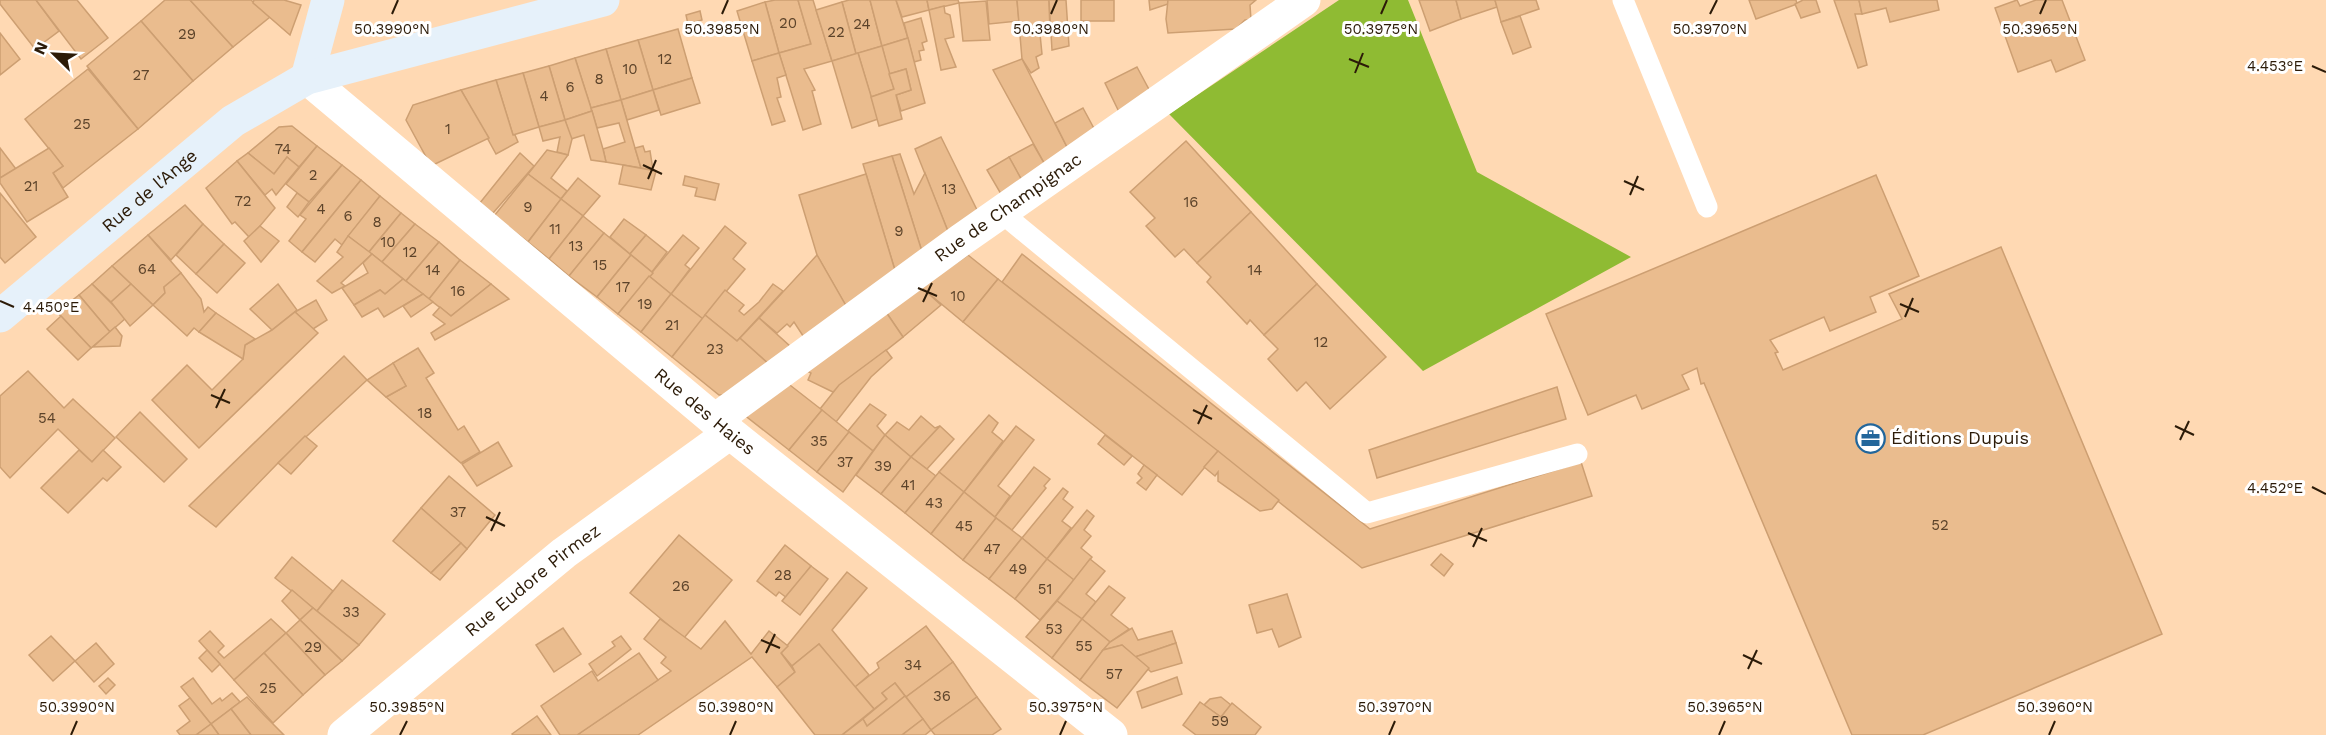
<svg xmlns="http://www.w3.org/2000/svg" width="2326" height="735" viewBox="0 0 2326 735" font-family="'Work Sans',sans-serif">
	<style>
		.forest { fill: #8fbb33 }
		.building { fill: #eabc8e; stroke: #cd9f72; stroke-width: 1.5 }
		.lines { fill: none; stroke-linecap: round; stroke-linejoin: round }
		.lane { stroke: #fff; stroke-width: 21 }
		.street { stroke: #fff; stroke-width: 33 }
		.secondary { stroke: #e6f1fa; stroke-width: 33 }
		.ticks { fill: none; stroke: #2c1b08; stroke-width: 2 }
		.labels { text-anchor: middle; stroke-width: 6; stroke-linejoin: round; paint-order: stroke }
		.number-label { font-size: 15px; fill: #5c432a }
		.street-label { font-size: 18px; fill: #2c1b08; stroke: #fff }
		.poi-label { font-size: 18px; fill: #2c1b08; stroke: #fff; text-anchor: start }
		.ticks-label { font-size: 15px; text-anchor: middle; fill: #2c1b08; stroke: #fff; stroke-width: 6; stroke-linejoin: round; paint-order: stroke }
	</style>
	<rect width="100%" height="100%" fill="#ffd9b3"/>
	<polygon class="forest" points="1339,0 1408,0 1477,172 1631,257 1423,371 1169,114"/>
	<g class="building">
		<polygon points="0,0 36,0 59,31 35,49 0,4"/>
		<polygon points="36,0 77,0 108,38 81,59"/>
		<polygon points="165,0 190,0 233,47 193,81 141,21"/>
		<polygon points="190,0 251,0 270,17 233,47"/>
		<polygon points="254,0 284,0 301,5 290,35 253,3"/>
		<polygon points="775,0 798,0 811,44 779,53 765,2"/>
		<polygon points="798,0 813,0 832,61 804,69 815,90 812,91 821,124 803,130 779,53 811,44"/>
		<polygon points="849,0 870,0 882,46 856,54 842,2"/>
		<polygon points="870,0 896,0 908,38 882,46"/>
		<polygon points="896,0 927,0 929,10 902,17"/>
		<polygon points="927,0 958,0 959,3 929,10"/>
		<polygon points="987,0 1017,0 1019,21 989,24"/>
		<polygon points="1017,0 1049,0 1050,33 1040,34 1042,54 1036,57 1039,68 1031,73 1022,59"/>
		<polygon points="1049,0 1066,0 1069,46 1052,50"/>
		<rect x="1081" y="0" width="33" height="21"/>
		<polygon points="1149,0 1168,0 1168,4 1150,10"/>
		<polygon points="1168,0 1256,0 1250,5 1251,20 1245,20 1236,29 1168,33 1166,19"/>
		<polygon points="1419,0 1456,0 1461,19 1430,31"/>
		<polygon points="1456,0 1495,0 1497,7 1461,19"/>
		<polygon points="1495,0 1536,0 1539,9 1501,22"/>
		<polygon points="1749,0 1796,0 1797,4 1756,19"/>
		<polygon points="1803,0 1816,0 1820,12 1801,18 1795,4"/>
		<polygon points="1834,0 1859,0 1862,14 1855,14 1867,65 1858,68"/>
		<polygon points="1859,0 1937,0 1939,10 1890,22 1886,8 1862,14"/>
		<polygon points="2017,0 2020,6 2036,0 2062,0 2085,60 2056,72 2051,60 2018,72 1995,8"/>
		<polygon points="986,1 990,40 963,41 959,3"/>
		<polygon points="765,2 779,53 752,61 737,11"/>
		<polygon points="842,2 856,54 832,61 816,10"/>
		<polygon points="944,6 945,13 950,15 954,37 945,39 956,67 941,70 929,10"/>
		<polygon points="700,11 702,20 688,24 686,15"/>
		<polygon points="1520,16 1531,47 1513,54 1501,22"/>
		<polygon points="921,18 927,41 922,43 924,50 919,51 921,60 914,62 904,23"/>
		<polygon points="141,21 193,81 138,129 87,66"/>
		<polygon points="678,29 692,78 653,90 638,40"/>
		<polygon points="0,33 20,59 0,75"/>
		<polygon points="908,38 925,103 901,111 896,95 911,90 906,69 889,74 882,46"/>
		<polygon points="638,40 653,90 621,100 606,49"/>
		<polygon points="882,46 894,89 871,97 858,53"/>
		<polygon points="606,49 621,100 591,108 575,58"/>
		<polygon points="779,53 786,75 777,78 781,97 777,98 785,121 772,125 752,61"/>
		<polygon points="858,53 878,119 852,128 832,61"/>
		<polygon points="575,58 592,111 565,120 549,66"/>
		<polygon points="1022,59 1070,153 1048,170 993,70"/>
		<polygon points="549,66 565,120 539,127 523,73"/>
		<polygon points="1137,67 1152,95 1121,116 1105,83"/>
		<polygon points="88,69 138,129 63,188 53,173 63,166 25,119"/>
		<polygon points="906,69 911,90 896,95 902,119 879,126 871,97 894,89 889,74"/>
		<polygon points="523,73 539,127 513,135 496,80"/>
		<polygon points="692,78 700,103 661,115 653,90"/>
		<polygon points="496,80 513,135 515,135 518,142 496,154 461,90"/>
		<polygon points="461,90 489,138 431,166 406,120 413,105"/>
		<polygon points="653,90 659,110 627,120 621,100"/>
		<polygon points="621,100 635,148 641,168 606,162 603,149 625,142 619,123 597,128 591,108"/>
		<polygon points="1083,108 1097,134 1070,153 1055,123"/>
		<polygon points="592,111 603,149 606,162 591,160 584,135 571,139 565,120"/>
		<polygon points="565,120 572,139 568,155 557,152 560,137 543,141 539,127"/>
		<polygon points="292,126 317,146 299,167 287,157 274,174 248,153 279,127"/>
		<polygon points="941,137 981,218 951,239 915,149"/>
		<polygon points="1186,141 1251,212 1197,263 1184,249 1175,257 1146,226 1155,218 1130,192"/>
		<polygon points="1033,144 1048,170 1025,186 1009,157"/>
		<polygon points="317,146 342,165 309,202 286,184"/>
		<polygon points="643,146 645,152 650,151 653,170 641,168 635,148"/>
		<polygon points="0,148 16,169 0,178"/>
		<polygon points="49,148 63,166 53,173 68,197 27,222 0,183 0,178"/>
		<polygon points="547,150 568,155 551,178 567,191 561,199 528,174"/>
		<polygon points="248,153 274,174 287,157 299,167 276,195 272,189 265,195 237,161"/>
		<polygon points="520,153 534,166 493,213 479,204"/>
		<polygon points="900,154 914,194 925,173 951,239 924,258 892,156"/>
		<polygon points="892,156 924,258 897,277 863,164"/>
		<polygon points="1009,157 1025,186 1005,201 987,170"/>
		<polygon points="237,161 275,208 250,238 235,222 232,224 206,188"/>
		<polygon points="342,165 361,180 302,252 289,241 306,219 300,215"/>
		<polygon points="623,165 656,171 651,190 619,184"/>
		<polygon points="528,174 561,199 528,242 494,216"/>
		<polygon points="866,174 897,277 849,311 817,255 799,195"/>
		<polygon points="1876,175 1919,276 1870,297 1876,312 1830,331 1824,317 1770,340 1778,352 1775,353 1783,370 1902,319 1889,294 2001,247 2162,634 1923,735 1852,735 1704,383 1701,384 1697,368 1682,375 1689,389 1642,409 1636,395 1588,415 1546,314"/>
		<polygon points="685,176 719,184 715,200 695,196 697,188 683,185"/>
		<polygon points="578,178 600,196 583,216 561,199"/>
		<polygon points="361,180 380,196 342,245 335,239 315,262 302,252"/>
		<polygon points="0,193 36,237 5,263 0,257"/>
		<polygon points="297,193 309,202 298,217 287,207"/>
		<polygon points="380,196 401,213 369,252 348,236"/>
		<polygon points="561,199 583,216 549,259 528,242"/>
		<polygon points="185,205 203,224 171,260 148,235"/>
		<polygon points="1251,212 1317,284 1264,335 1250,320 1247,324 1207,282 1211,277 1197,263"/>
		<polygon points="401,213 415,224 382,262 369,252"/>
		<polygon points="583,216 604,233 569,276 549,259"/>
		<polygon points="624,219 646,235 630,254 610,237"/>
		<polygon points="203,224 224,244 196,274 176,255"/>
		<polygon points="415,224 439,242 406,281 382,262"/>
		<polygon points="260,226 279,241 261,262 244,241"/>
		<polygon points="725,226 746,243 733,259 745,269 703,319 671,294"/>
		<polygon points="604,233 631,255 597,297 569,276"/>
		<polygon points="148,235 181,273 164,287 165,293 153,305 112,266"/>
		<polygon points="646,235 667,252 652,272 630,254"/>
		<polygon points="683,235 699,248 685,265 690,269 671,294 649,276"/>
		<polygon points="348,236 372,254 341,283 345,286 332,293 317,281 343,257 337,252"/>
		<polygon points="439,242 460,260 429,299 406,281"/>
		<polygon points="224,244 245,263 217,293 196,274"/>
		<polygon points="372,254 403,279 385,294 380,290 354,305 342,288 368,273 363,263"/>
		<polygon points="1022,254 1370,529 1581,462 1592,496 1362,568 1002,282"/>
		<polygon points="631,255 653,273 618,314 597,297"/>
		<polygon points="817,255 849,311 807,342 794,322 790,327 787,324 777,333 759,318"/>
		<polygon points="968,255 998,279 963,322 921,287"/>
		<polygon points="460,260 491,284 451,316 429,299"/>
		<polygon points="112,266 131,284 111,302 92,284"/>
		<polygon points="181,273 201,299 204,312 208,307 216,313 199,332 194,328 187,336 153,305 165,293 164,287"/>
		<polygon points="649,276 671,294 641,332 618,314"/>
		<polygon points="403,279 423,294 384,317 378,308 362,317 354,305 380,290 385,294"/>
		<polygon points="998,279 1218,451 1182,495 963,322"/>
		<polygon points="92,284 126,318 110,332 79,295"/>
		<polygon points="131,284 153,305 130,326 111,302"/>
		<polygon points="278,284 297,310 272,330 250,309"/>
		<polygon points="491,284 509,299 435,340 431,333 445,324 433,315 440,307 451,316"/>
		<polygon points="773,284 783,291 737,341 705,315 725,290 744,305 739,311 744,315 759,302"/>
		<polygon points="1317,284 1386,357 1330,409 1306,382 1297,391 1268,359 1278,349 1264,335"/>
		<polygon points="921,287 941,305 903,337 886,312"/>
		<polygon points="423,294 433,302 411,317 403,306"/>
		<polygon points="671,294 703,319 672,357 641,332"/>
		<polygon points="79,295 110,332 91,348 57,312"/>
		<polygon points="316,300 327,320 313,329 295,312"/>
		<polygon points="295,312 318,333 199,448 152,400 187,365 212,390 243,359 245,345 272,330"/>
		<polygon points="886,312 903,337 833,392 808,380 811,373 805,370"/>
		<polygon points="216,313 255,339 245,345 243,359 199,332"/>
		<polygon points="705,315 737,341 740,338 769,364 730,395 719,395 672,357"/>
		<polygon points="61,316 91,348 78,360 47,329"/>
		<polygon points="759,318 791,347 769,364 740,338"/>
		<polygon points="115,327 122,336 120,346 93,347"/>
		<polygon points="418,348 434,373 426,378 458,430 464,426 480,452 461,463 386,397 406,386 393,363"/>
		<polygon points="886,350 892,358 871,377 836,422 820,409 839,385"/>
		<polygon points="344,356 367,380 278,463 216,527 189,506"/>
		<polygon points="393,363 406,386 386,397 367,380"/>
		<polygon points="28,371 64,408 73,399 115,438 92,462 58,429 10,478 0,467 0,396"/>
		<polygon points="786,382 822,410 789,450 743,414"/>
		<polygon points="1557,387 1566,419 1377,478 1369,450"/>
		<polygon points="870,404 886,415 877,426 885,435 873,451 848,431"/>
		<polygon points="822,410 849,432 817,472 789,450"/>
		<polygon points="140,412 187,459 164,482 116,437"/>
		<polygon points="989,415 998,423 992,432 1003,441 964,492 939,472"/>
		<polygon points="921,416 935,428 940,426 911,457 885,435 897,422 909,430"/>
		<polygon points="940,426 954,439 927,469 911,457"/>
		<polygon points="1016,426 1034,440 998,486 1010,496 995,517 964,492"/>
		<polygon points="849,432 873,451 843,492 817,472"/>
		<polygon points="885,435 911,457 881,494 856,475"/>
		<polygon points="1105,435 1132,456 1124,465 1098,444"/>
		<polygon points="305,436 317,446 291,474 278,463"/>
		<polygon points="498,442 512,466 477,486 462,464"/>
		<polygon points="79,450 92,462 103,450 121,467 107,481 103,478 68,513 41,488"/>
		<polygon points="1218,451 1279,500 1272,509 1260,511 1218,481 1218,472 1215,476 1204,467"/>
		<polygon points="911,457 936,476 905,513 881,494"/>
		<polygon points="1144,465 1157,475 1146,490 1137,483 1142,478 1138,474"/>
		<polygon points="1034,467 1050,479 1044,486 1046,488 1012,530 995,517"/>
		<polygon points="939,472 964,492 931,534 905,513"/>
		<polygon points="449,476 495,515 467,549 421,508"/>
		<polygon points="1063,488 1068,492 1063,499 1073,507 1062,521 1071,528 1047,559 1022,538"/>
		<polygon points="964,492 996,518 963,560 931,534"/>
		<polygon points="421,508 461,543 431,573 393,541"/>
		<polygon points="1087,510 1094,516 1084,530 1091,536 1081,548 1092,557 1074,580 1047,559"/>
		<polygon points="996,518 1022,538 989,579 963,560"/>
		<polygon points="679,535 732,580 684,638 630,593"/>
		<polygon points="1022,538 1047,559 1015,599 989,579"/>
		<polygon points="461,543 467,549 440,580 431,573"/>
		<polygon points="785,545 811,566 787,598 779,592 776,596 757,581"/>
		<polygon points="1441,554 1453,564 1444,576 1431,565"/>
		<polygon points="292,557 333,591 317,611 275,578"/>
		<polygon points="1047,559 1074,580 1040,620 1015,599"/>
		<polygon points="1090,559 1105,571 1086,594 1096,602 1082,619 1057,601"/>
		<polygon points="811,566 828,579 800,615 782,601"/>
		<polygon points="847,572 867,588 832,630 869,675 854,688 819,644 792,666 781,653"/>
		<polygon points="342,580 385,614 359,645 317,611"/>
		<polygon points="1109,586 1125,598 1111,615 1129,629 1110,642 1082,619"/>
		<polygon points="292,590 313,608 300,620 282,601"/>
		<polygon points="1287,594 1301,637 1279,647 1272,629 1257,633 1249,605"/>
		<polygon points="1057,601 1082,619 1052,658 1026,637"/>
		<polygon points="313,608 359,645 342,661 300,620"/>
		<polygon points="271,619 286,633 234,680 199,641 210,631 224,646 218,652 224,658"/>
		<polygon points="660,619 701,649 725,621 751,654 769,631 788,646 781,653 795,672 777,687 752,657 638,735 577,735 671,671 661,663 666,657 644,639"/>
		<polygon points="1082,619 1110,642 1080,680 1052,658"/>
		<polygon points="300,620 342,661 325,675 286,633"/>
		<polygon points="926,626 953,662 906,697 895,683 882,693 887,699 874,709 855,687 879,668 877,663"/>
		<polygon points="563,628 581,654 554,672 536,645"/>
		<polygon points="1132,628 1138,640 1172,631 1176,643 1135,657 1122,645 1103,650 1110,642"/>
		<polygon points="286,633 325,675 303,695 264,653"/>
		<polygon points="51,636 75,661 53,681 29,655"/>
		<polygon points="621,636 631,649 597,676 589,664 615,646 612,642"/>
		<polygon points="96,643 114,664 94,682 75,661"/>
		<polygon points="1176,643 1182,663 1151,672 1135,657"/>
		<polygon points="819,644 874,709 842,735 815,735 777,687 795,672 792,666"/>
		<polygon points="1122,645 1149,668 1117,708 1080,680 1103,650"/>
		<polygon points="207,650 220,664 212,672 199,658"/>
		<polygon points="264,653 303,695 273,723 234,680"/>
		<polygon points="639,653 658,680 577,735 560,735 541,706 592,671 598,681"/>
		<polygon points="953,662 977,697 931,730 906,697"/>
		<polygon points="1177,677 1182,694 1142,708 1137,692"/>
		<polygon points="108,678 115,685 106,694 99,686"/>
		<polygon points="193,678 212,704 220,698 222,701 232,693 240,702 211,724 181,687"/>
		<polygon points="895,683 905,696 867,726 863,719 887,699 882,693"/>
		<polygon points="905,696 923,719 902,735 842,735 863,719 867,726"/>
		<polygon points="247,697 264,715 284,735 251,735 231,709"/>
		<polygon points="977,697 1001,729 992,735 935,735 931,730"/>
		<polygon points="1221,697 1231,705 1221,717 1204,705 1210,699"/>
		<polygon points="190,698 211,724 196,735 180,735 177,731 190,721 179,706"/>
		<polygon points="1200,702 1221,717 1232,703 1261,727 1255,735 1196,735 1183,725"/>
		<polygon points="231,709 251,735 219,735 211,724"/>
		<polygon points="537,716 551,735 513,735 512,734"/>
		<polygon points="923,719 931,730 925,735 902,735"/>
		<polygon points="211,724 219,735 196,735"/>
	</g>
	<g class="lines">
		<g class="lane">
			<polyline points="1623,0 1707,207"/>
			<polyline points="1003,214 1367,513 1577,454"/>
		</g>
		<g class="street">
			<path id="s1" d="M307,78L730,433L1111,735"/>
			<path id="s2" d="M715,420L961,240L1304,0"/>
			<path id="s3" d="M344,735L564,553L730,433"/>
		</g>
		<g class="secondary">
			<polyline points="307,78 328,0"/>
			<path id="s4" d="M0,316L233,121L307,78L603,0"/>
		</g>
	</g>
	<path class="ticks" d="M392,14L398,0M722,14L728,0M1051,14L1057,0M1381,14L1387,0M1710,14L1717,0M2040,14L2046,0M1349,59L1369,67M2312,66L2326,72M1355,73L1363,53M643,165L662,174M648,179L656,160M1624,181L1644,190M1630,195L1638,176M918,288L937,296M0,301L14,307M923,302L932,283M1900,304L1919,312M1905,317L1913,298M211,395L230,403M216,408L225,389M1193,410L1212,419M1198,424L1207,405M2175,426L2194,435M2180,440L2189,421M2312,487L2326,494M486,517L505,526M491,531L500,512M1468,533L1487,541M1473,547L1482,528M761,640L780,648M766,653L775,634M1743,655L1762,664M1748,669L1757,650M71,735L77,721M400,735L407,721M730,735L736,721M1060,735L1066,721M1389,735L1395,721M1719,735L1725,721M2049,735L2055,721"/>
	<defs>
		<symbol id="office-ring" viewBox="-11 -11 22 22"><circle r="9.5" fill="#fff" stroke="#22669b" stroke-width="1.5"/><path d="M-6-3h4V-5.5h4V-3h4V5H-6ZM-1-4.5V-3h2v-1.5ZM-6 0V1H6V0Z" fill="#22669b"/></symbol>
	</defs>
	<g fill-rule="evenodd">
		<use href="#office-ring" x="1854" y="422" width="33" height="33"/>
	</g>
	<g class="labels">
		<g class="number-label">
			<text x="788" y="28">20</text>
			<text x="862" y="29">24</text>
			<text x="836" y="37">22</text>
			<text x="187" y="39">29</text>
			<text x="665" y="64">12</text>
			<text x="630" y="74">10</text>
			<text x="141" y="80">27</text>
			<text x="599" y="84">8</text>
			<text x="570" y="92">6</text>
			<text x="544" y="101">4</text>
			<text x="82" y="129">25</text>
			<text x="448" y="134">1</text>
			<text x="283" y="154">74</text>
			<text x="313" y="180">2</text>
			<text x="31" y="191">21</text>
			<text x="949" y="194">13</text>
			<text x="243" y="206">72</text>
			<text x="1191" y="207">16</text>
			<text x="528" y="212">9</text>
			<text x="321" y="214">4</text>
			<text x="348" y="221">6</text>
			<text x="377" y="227">8</text>
			<text x="555" y="234">11</text>
			<text x="899" y="236">9</text>
			<text x="388" y="247">10</text>
			<text x="576" y="251">13</text>
			<text x="410" y="257">12</text>
			<text x="600" y="270">15</text>
			<text x="147" y="274">64</text>
			<text x="433" y="275">14</text>
			<text x="1255" y="275">14</text>
			<text x="623" y="292">17</text>
			<text x="458" y="296">16</text>
			<text x="958" y="301">10</text>
			<text x="645" y="309">19</text>
			<text x="672" y="330">21</text>
			<text x="1321" y="347">12</text>
			<text x="715" y="354">23</text>
			<text x="425" y="418">18</text>
			<text x="47" y="423">54</text>
			<text x="819" y="446">35</text>
			<text x="845" y="467">37</text>
			<text x="883" y="471">39</text>
			<text x="908" y="490">41</text>
			<text x="934" y="508">43</text>
			<text x="458" y="517">37</text>
			<text x="1940" y="530">52</text>
			<text x="964" y="531">45</text>
			<text x="992" y="554">47</text>
			<text x="1018" y="574">49</text>
			<text x="783" y="580">28</text>
			<text x="681" y="591">26</text>
			<text x="1045" y="594">51</text>
			<text x="351" y="617">33</text>
			<text x="1054" y="634">53</text>
			<text x="1084" y="651">55</text>
			<text x="313" y="652">29</text>
			<text x="913" y="670">34</text>
			<text x="1114" y="679">57</text>
			<text x="268" y="693">25</text>
			<text x="942" y="701">36</text>
			<text x="1220" y="726">59</text>
		</g>
		<g class="street-label">
			<text dy="6" stroke="none"><textPath href="#s4" startOffset="195">Rue de l'Ange</textPath></text>
			<text dy="6" stroke="none"><textPath href="#s2" startOffset="362">Rue de Champignac</textPath></text>
			<text dy="6" stroke="none"><textPath href="#s1" startOffset="519">Rue des Haies</textPath></text>
			<text dy="6" stroke="none"><textPath href="#s3" startOffset="244">Rue Eudore Pirmez</textPath></text>
		</g>
		<g class="poi-label">
			<text x="1891" y="444">Éditions Dupuis</text>
		</g>
	</g>
	<g class="ticks-label">
		<text x="392" y="34">50.3990°N</text>
		<text x="722" y="34">50.3985°N</text>
		<text x="1051" y="34">50.3980°N</text>
		<text x="1381" y="34">50.3975°N</text>
		<text x="1710" y="34">50.3970°N</text>
		<text x="2040" y="34">50.3965°N</text>
		<text x="2275" y="71">4.453°E</text>
		<text x="51" y="312">4.450°E</text>
		<text x="2275" y="493">4.452°E</text>
		<text x="77" y="712">50.3990°N</text>
		<text x="407" y="712">50.3985°N</text>
		<text x="736" y="712">50.3980°N</text>
		<text x="1066" y="712">50.3975°N</text>
		<text x="1395" y="712">50.3970°N</text>
		<text x="1725" y="712">50.3965°N</text>
		<text x="2055" y="712">50.3960°N</text>
	</g>
	<g transform="translate(54 54) rotate(294)" stroke="#ffffff" stroke-width="4.5" paint-order="stroke">
	<path d="M0-4.5L10 22L0 15L-10 22Z" fill="#2c1b08"/>
	<text y="-9" font-size="16" font-weight="bold" text-anchor="middle" fill="#2c1b08">N</text>
	</g>
</svg>
